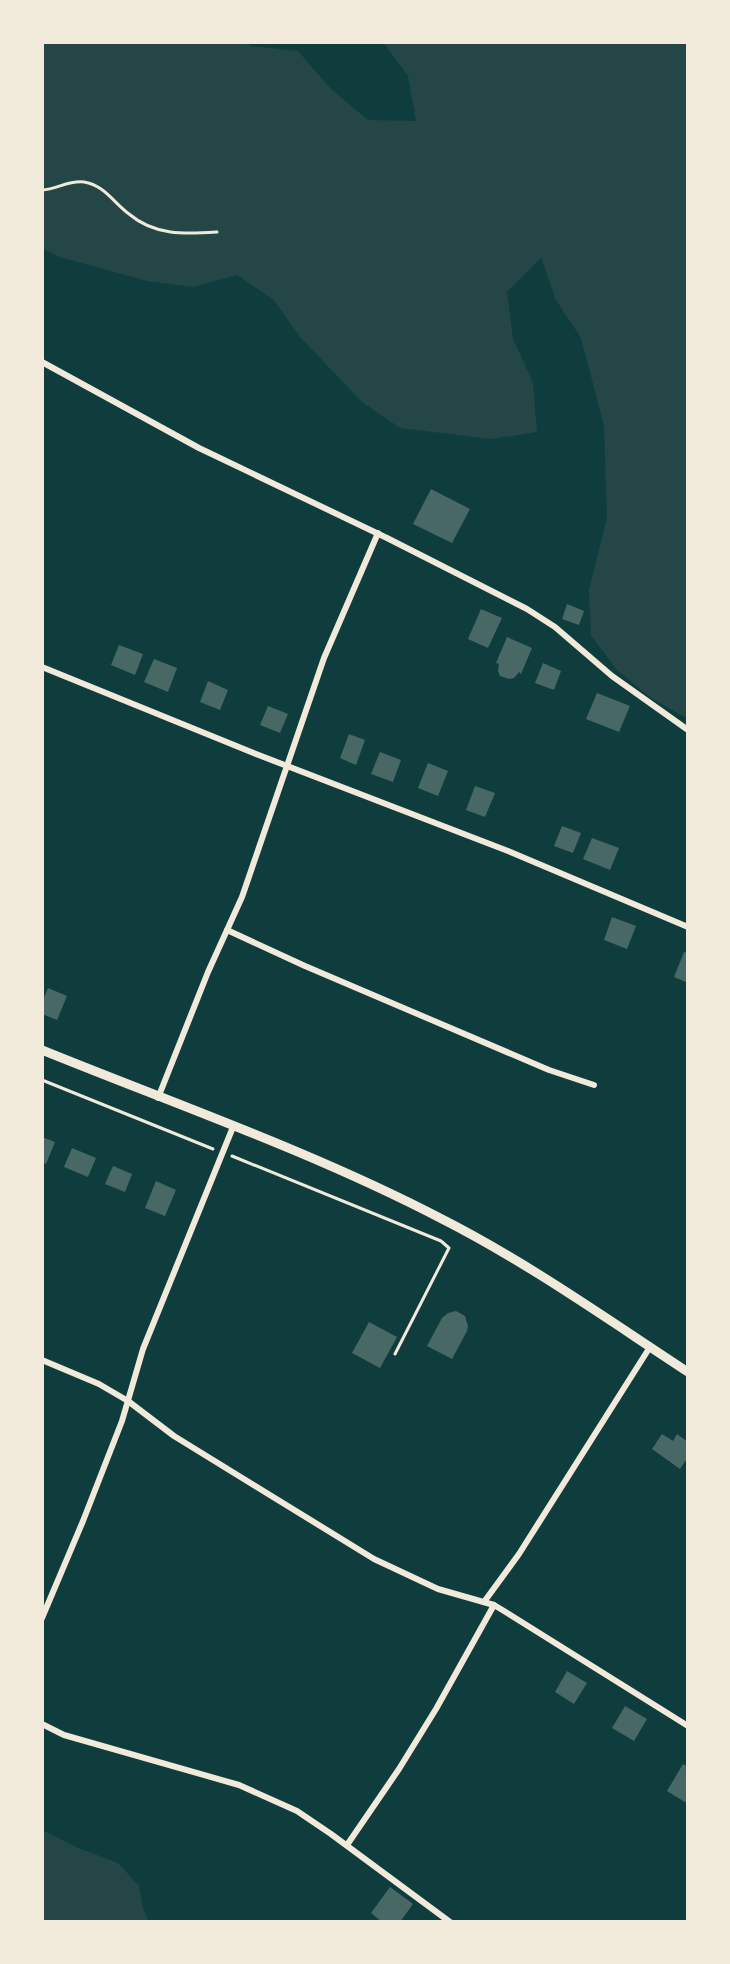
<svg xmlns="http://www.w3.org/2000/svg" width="730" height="1964" viewBox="0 0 730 1964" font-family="'Source Sans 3',sans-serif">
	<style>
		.green { fill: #244646 }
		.building { fill: #486865 }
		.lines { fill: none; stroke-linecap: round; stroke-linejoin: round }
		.path { stroke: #f1e9da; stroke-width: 3 }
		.minor { stroke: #f1e9da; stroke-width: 6 }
		.secondary { stroke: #f1e9da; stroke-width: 9 }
	</style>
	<rect width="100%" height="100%" fill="#0f3d3e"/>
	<g class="green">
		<polygon points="42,42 245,42 251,46 298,51 330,88 368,120 416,121 408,76 383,42 688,42 688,719 651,698 616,669 591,635 589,590 607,518 604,426 581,338 556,300 541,258 507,292 513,339 533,383 537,432 491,439 400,428 362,402 300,337 274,300 237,275 193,287 147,281 60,257 42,248"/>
		<polygon points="42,1830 76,1847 118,1863 139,1886 143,1908 149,1922 42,1922"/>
	</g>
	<g class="building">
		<polygon points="431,489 470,509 452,543 413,524"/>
		<polygon points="567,604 584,611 579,625 562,619"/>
		<polygon points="481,609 502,618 488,648 468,639"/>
		<polygon points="507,637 532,648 521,674 519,672 514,678 509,679 500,676 498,671 499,664 496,663"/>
		<polygon points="119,645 143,654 135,675 111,665"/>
		<polygon points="154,659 177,668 168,692 144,682"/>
		<polygon points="543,663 561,671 554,690 535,683"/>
		<polygon points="208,681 228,690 220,710 200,702"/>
		<polygon points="597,693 630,706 619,732 586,719"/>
		<polygon points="268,706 288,714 280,733 260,725"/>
		<polygon points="349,734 365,740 356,765 340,758"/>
		<polygon points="380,752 401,760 393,782 371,774"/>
		<polygon points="428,763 448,771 438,796 418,788"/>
		<polygon points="475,786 495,793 485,817 466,810"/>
		<polygon points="562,826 581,833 573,853 554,846"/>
		<polygon points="592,838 619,848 610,870 583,859"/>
		<polygon points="612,917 636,926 627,949 604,940"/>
		<polygon points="684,952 688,953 688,983 674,977"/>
		<polygon points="48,988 67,996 57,1020 42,1014 42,1002"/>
		<polygon points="42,1137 55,1142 46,1164 42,1162"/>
		<polygon points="72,1148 96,1158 88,1177 64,1167"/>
		<polygon points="113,1166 132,1174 125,1192 105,1184"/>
		<polygon points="156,1181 176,1190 165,1216 145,1208"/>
		<polygon points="456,1311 465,1316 468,1326 467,1331 452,1359 427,1346 442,1318 448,1313"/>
		<polygon points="369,1322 397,1337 380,1368 352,1353"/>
		<polygon points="662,1434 673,1441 677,1434 688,1442 688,1457 680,1469 652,1449"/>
		<polygon points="567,1671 587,1683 574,1704 555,1692"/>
		<polygon points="625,1706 647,1719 634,1741 612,1728"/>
		<polygon points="683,1764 688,1767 688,1804 667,1791"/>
		<polygon points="390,1887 413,1904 400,1922 382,1922 371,1913"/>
	</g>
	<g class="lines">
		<g class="path">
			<path d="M42,190C57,189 69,180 84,182C104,185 114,203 129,214C155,236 185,234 217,232"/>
			<polyline points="42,1080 213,1149"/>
			<polyline points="232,1156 441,1241 449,1248 395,1354"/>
		</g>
		<g class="minor">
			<polyline points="42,362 199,448 387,538 527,609 555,627 612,676 688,730"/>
			<polyline points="42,667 256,754 508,851 688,927"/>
			<polyline points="227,930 305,966 549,1070 594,1085"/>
			<polyline points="158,1098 208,972 242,897 324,658 378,533"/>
			<polyline points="42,1360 99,1384 128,1401 174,1436 374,1559 438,1589 494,1605 504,1611 688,1726"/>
			<polyline points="484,1602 519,1554 650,1347"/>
			<polyline points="42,1618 83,1521 122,1421 143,1349 233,1127"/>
			<polyline points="42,1724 64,1735 239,1785 297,1811 331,1834 450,1922"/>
			<polyline points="347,1845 399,1769 436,1709 494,1605"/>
		</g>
		<path class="secondary" d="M42,1050C175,1104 313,1152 440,1218C527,1262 607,1319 688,1372"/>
	</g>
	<rect width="730" height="1964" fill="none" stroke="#f1e9da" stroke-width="88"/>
</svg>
